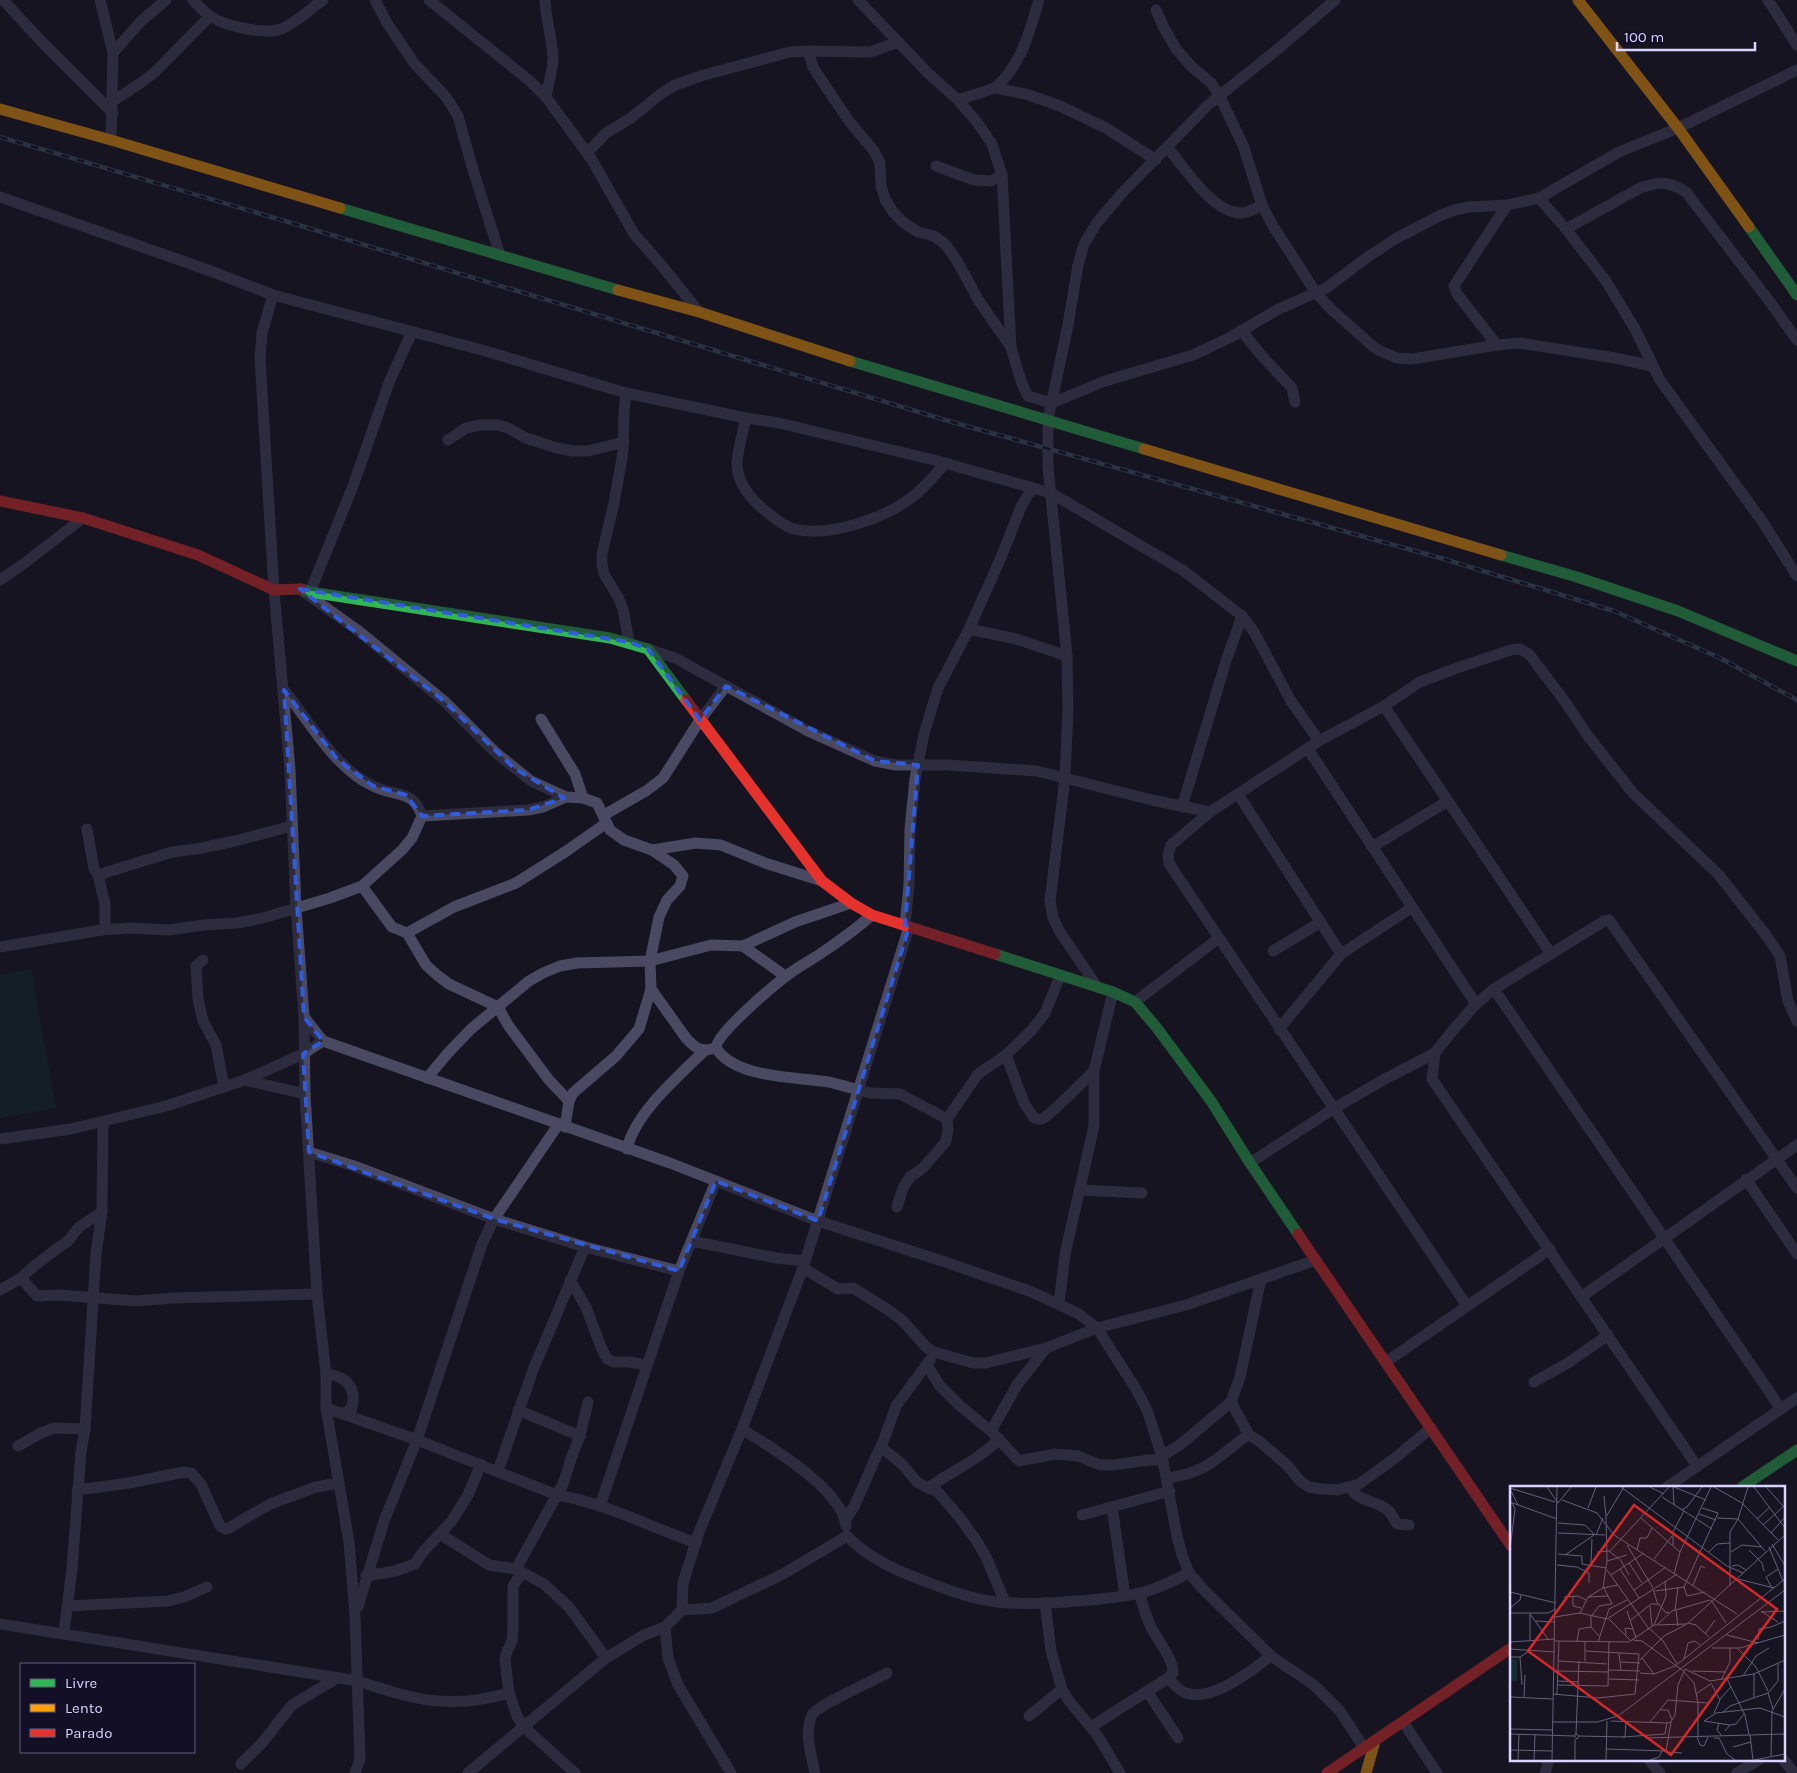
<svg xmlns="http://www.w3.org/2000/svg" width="1797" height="1773" viewBox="0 0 1797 1773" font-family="Karla,sans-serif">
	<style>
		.green { fill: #132c2d }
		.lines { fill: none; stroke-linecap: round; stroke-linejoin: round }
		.street { stroke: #4a4962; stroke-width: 11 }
		.fast { stroke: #30b455; stroke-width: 11 }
		.slow { stroke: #ff9f0a; stroke-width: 11 }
		.jam { stroke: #e5322d; stroke-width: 11 }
		.rail-casing { stroke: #43596b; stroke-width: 4.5 }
		.rail { stroke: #130f26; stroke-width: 2.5; stroke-dasharray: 8; stroke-linecap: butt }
		.marked { fill: none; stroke: #305bdc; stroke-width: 4; stroke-dasharray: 10 6; stroke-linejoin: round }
		.inset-road { fill: none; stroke: #64617a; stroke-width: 1 }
		.view { fill: #d62828; fill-opacity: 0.15; stroke: #d62828; stroke-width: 2.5 }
		.inset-edge { fill: none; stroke: #d9d4ff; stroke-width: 2.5 }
	</style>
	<rect width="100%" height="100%" fill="#161421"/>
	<polygon class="green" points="31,969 56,1108 0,1118 0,975"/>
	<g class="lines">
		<g class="street">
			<polyline points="3,0 42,42 113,113"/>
			<polyline points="100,0 113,53 111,140"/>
			<path d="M193,0C198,5 204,12 210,16C225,26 264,35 281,29C297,23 309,9 323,0"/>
			<polyline points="375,0 387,23 414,63 446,97 458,116 473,170 500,255"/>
			<polyline points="429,0 530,81 546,97 592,160 634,234 658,261 699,312"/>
			<path d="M545,0C546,20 552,38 553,58C553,71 548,84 546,97"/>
			<path d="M858,0L927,72L958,100L977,122L992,144L1002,175L1011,348L1022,384L1028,396L1052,403L1105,381L1193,355L1231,337L1277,310L1326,288L1369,256L1395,239L1441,215L1455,210L1469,207L1507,205L1539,198L1566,229L1640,188C1660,181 1668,181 1686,192L1770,302L1797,340"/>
			<polyline points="1768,0 1797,45"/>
			<polyline points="1156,10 1163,26 1176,49 1191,66 1211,83 1219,95 1243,145 1262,205 1273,226 1293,257 1316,293 1332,310 1376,349 1397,358 1412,359 1497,345 1519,343 1615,358 1653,366"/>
			<polyline points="808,51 813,67 824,84 849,121 874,151 880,163 881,186 885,199 893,212 904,223 918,232 934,236 945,244 956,259 979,301 1011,347"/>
			<polyline points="113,53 141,21 166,0"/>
			<path d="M995,88C1022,64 1029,33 1039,0"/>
			<polyline points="958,100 995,88 1026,94 1060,106 1106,128 1156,160"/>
			<polyline points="113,101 142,82 155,72 210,16"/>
			<path d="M1168,148C1185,168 1211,211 1240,213C1248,213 1256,208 1262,205"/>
			<polyline points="587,153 606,133 631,118 662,93 675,85 704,75 790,52 808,51 870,52 899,42"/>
			<polyline points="936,166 974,180 991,181 1002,175"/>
			<polyline points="0,197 208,270 273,295 482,350 626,393 746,418 779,423 934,460 1051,493 1184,571 1242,616 1254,632 1291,701 1319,741"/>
			<polyline points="1539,198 1619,152 1678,128 1797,70"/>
			<polyline points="1566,229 1606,281 1635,329 1660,380 1762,521 1797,576"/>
			<polyline points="273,295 262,333 260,358 274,590 290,770 296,907 304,1017 305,1094 317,1294 326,1374 326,1408 349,1542 355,1616 360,1759 355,1773"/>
			<polyline points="1241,330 1261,355 1292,388 1295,402"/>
			<polyline points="1497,345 1457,294 1454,286 1507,205"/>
			<polyline points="626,393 624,412 623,452 614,503 602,554 602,564 604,574 618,597 623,609 629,642"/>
			<path d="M746,418C743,432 738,448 737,463C737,482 749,497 762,508C772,516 782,526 794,529C830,538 889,517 916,494C927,485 936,473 946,463"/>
			<polyline points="448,440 466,428 480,425 498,425 508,428 526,438 557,448 573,451 588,451 624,442"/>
			<polyline points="0,580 22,565 83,518"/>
			<polyline points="304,592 360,632 444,701 495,752 531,781 566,797 583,798 597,803 610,830 624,840 652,850 696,843 721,845 765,863 822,881"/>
			<polyline points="310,592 353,486 390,380 412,332"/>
			<polyline points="969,629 1016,639 1067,656"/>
			<polyline points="648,649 675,658 808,731 875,761 896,765 948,765 1037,771 1152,800 1210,812"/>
			<polyline points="1384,706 1551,954"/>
			<polyline points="541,719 575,774 583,798"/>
			<polyline points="1308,749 1476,1004"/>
			<polyline points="1238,794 1341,954"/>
			<polyline points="1182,807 1226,661 1242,616"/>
			<polyline points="604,815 646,791 663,778 700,720 726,686"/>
			<polyline points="422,816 528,810 543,807 566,797"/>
			<polyline points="87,829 94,869 98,875 172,852 196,849 235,841 292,826"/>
			<polyline points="1372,847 1448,801"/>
			<polyline points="98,875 105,904 105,929"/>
			<polyline points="362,886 392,927 407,933 426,965 437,975 449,984 498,1007 508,1025 549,1080 569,1101"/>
			<polyline points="905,925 909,885 910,829 915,779 924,734 938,688 969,629 1002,555 1021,507 1032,488"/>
			<polyline points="407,933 454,907 516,883 565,852 605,824"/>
			<polyline points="743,946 785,976"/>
			<path d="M0,947L102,930L131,928L169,930L204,925L237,923L263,918L330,898L362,886L402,850L412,838L422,816C414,793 403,796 383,790C376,788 369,784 362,780C328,757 309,721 284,690"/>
			<polyline points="1273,951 1321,922"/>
			<polyline points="203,960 196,966 198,999 203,1021 216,1045 224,1087"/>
			<polyline points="1098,988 1060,932 1053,918 1050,901 1065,778 1068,709 1067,656 1048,467 1048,419 1068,325 1078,265 1084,244 1096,224 1122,193 1209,104 1278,49 1335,0"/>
			<path d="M651,989L686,1038C697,1050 701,1052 716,1048C734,1077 791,1077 821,1081C834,1082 846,1087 859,1090"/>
			<polyline points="1494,989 1781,1409"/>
			<polyline points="1135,1002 1219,938"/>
			<polyline points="304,1017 323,1041 670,1163 818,1221 945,1262 1032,1292 1079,1314 1097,1328 1136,1389 1147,1410 1162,1456 1177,1536 1182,1555 1189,1573 1205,1591 1271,1656 1314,1685 1340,1711 1364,1748"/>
			<polyline points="1279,1029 1341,954 1411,908"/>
			<path d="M716,1048C716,1034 772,987 785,977C796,968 808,962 820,954C838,942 856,929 872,915"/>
			<polyline points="1435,1053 1432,1079 1697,1466"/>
			<path d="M1006,1055L1024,1103L1034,1118C1038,1119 1039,1120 1042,1119C1051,1115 1084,1080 1094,1071"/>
			<polyline points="427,1078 448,1053 471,1029 529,981 543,973 560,966 577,963 650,961 711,945 743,946 795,922 851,903"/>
			<polyline points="245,1080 305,1094"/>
			<polyline points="858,1090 871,1093 900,1094 947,1119"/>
			<polyline points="565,1127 569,1101 573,1093 616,1056 639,1029 651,989 650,961 659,917 667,900 680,886 683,876 674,865 652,850"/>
			<polyline points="0,1139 71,1129 166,1106 245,1080 303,1054 323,1041"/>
			<path d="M627,1149C635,1113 678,1077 704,1051"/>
			<polyline points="309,1152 354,1166 494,1219 585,1247 679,1271"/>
			<polyline points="1250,1163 1333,1109 1383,1080 1435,1053 1453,1030 1476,1004 1494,989 1604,921 1609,920 1797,1188"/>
			<polyline points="1746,1179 1797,1254"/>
			<polyline points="1080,1190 1142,1193"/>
			<polyline points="897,1207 903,1188 910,1177 923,1168 942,1146 946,1141 948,1130 947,1119 978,1074 1006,1055 1031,1031 1045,1013 1060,976"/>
			<polyline points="692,1241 776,1258 805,1261"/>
			<polyline points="803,1268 838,1289 853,1288 887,1309 902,1320 927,1348 934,1352 973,1363 986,1363 1046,1348 1097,1328 1186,1305 1316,1260"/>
			<polyline points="21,1278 37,1296 59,1295 136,1301 173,1298 317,1294"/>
			<polyline points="570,1280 586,1307 601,1347 607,1359 614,1362 629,1362 647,1365"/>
			<polyline points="0,1290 21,1278 34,1266 69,1240 79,1227 102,1212"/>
			<polyline points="1581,1297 1797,1145"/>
			<polyline points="1059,1304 1065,1254 1094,1126 1094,1071 1113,992"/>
			<polyline points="1467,1306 1174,871 1169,863 1168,855 1171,845 1210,812 1319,741 1384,706 1420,682 1454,669 1511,650 1520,649 1529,654 1566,703 1588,736 1633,793 1718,874 1766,935 1780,956 1788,1001 1797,1021"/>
			<polyline points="1386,1362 1550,1249"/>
			<polyline points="927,1365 940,1386 959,1405 991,1431 1019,1461 1055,1454 1078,1456 1100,1465 1113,1465 1149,1460 1162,1460"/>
			<path d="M326,1374C347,1376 358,1389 351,1410L343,1413"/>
			<polyline points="1534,1382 1568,1363 1608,1335"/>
			<polyline points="1231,1402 1249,1435 1259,1441 1287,1465 1300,1481 1309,1487 1322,1489 1337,1490 1359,1484 1394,1459 1431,1428"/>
			<path d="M326,1408L417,1440L557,1495C605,1503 650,1527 696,1543"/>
			<polyline points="518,1410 580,1436"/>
			<path d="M742,1429C772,1448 842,1489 846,1526"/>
			<polyline points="991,1431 1017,1385 1046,1348"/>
			<polyline points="18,1446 41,1433 54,1428 85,1429"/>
			<polyline points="881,1447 902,1464 917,1482 928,1488 937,1491 960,1518 976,1540 986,1557 1005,1602"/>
			<polyline points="1162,1456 1181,1444 1231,1402 1240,1377 1261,1279"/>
			<polyline points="498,1471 533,1370 585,1247"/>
			<path d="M1167,1478C1204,1473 1214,1461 1242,1439L1249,1435"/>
			<path d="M1351,1487C1356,1502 1376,1500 1388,1510C1392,1514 1394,1519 1397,1524L1409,1525"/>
			<polyline points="1667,1487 1797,1398"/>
			<path d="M928,1488C951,1471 979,1460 999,1439"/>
			<polyline points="77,1490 129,1483 184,1472 191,1473 201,1484 220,1526 225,1529 229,1528 270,1504 316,1487 339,1483"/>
			<polyline points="600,1506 679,1271 716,1181"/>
			<polyline points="1112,1507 1125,1596"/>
			<polyline points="1082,1515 1170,1491"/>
			<polyline points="845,1520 854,1507 863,1487 877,1454 883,1442 896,1406 930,1360"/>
			<polyline points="440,1534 489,1565 516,1569 544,1584 569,1607 606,1658"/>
			<polyline points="516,1569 563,1484 573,1453 580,1436 588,1402"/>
			<polyline points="522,1573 513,1586 513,1629 512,1641 506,1654 505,1660 509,1693 517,1716 523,1726 575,1773"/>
			<polyline points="366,1576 395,1571 415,1564 422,1553 451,1522 468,1495 481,1464"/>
			<polyline points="1045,1603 1051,1651 1062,1689 1069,1701 1098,1736 1120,1773"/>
			<polyline points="67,1606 168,1601 184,1597 207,1587"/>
			<polyline points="358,1607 384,1521 417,1440 482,1244 494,1219 558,1125"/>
			<polyline points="682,1610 683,1583 699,1532 742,1429 803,1268 909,927"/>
			<path d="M0,1624L358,1681C415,1700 449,1710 509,1693"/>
			<polyline points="665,1627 668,1658 678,1685 731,1773"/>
			<polyline points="64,1633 72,1569 81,1452 85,1429 96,1253 102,1212 103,1122"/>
			<path d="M1168,1678C1173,1683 1179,1691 1186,1693C1212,1702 1251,1671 1271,1656"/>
			<polyline points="1147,1691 1178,1738"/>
			<polyline points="1029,1716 1062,1689"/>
			<polyline points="1403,1722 1437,1773"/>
			<path d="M1091,1727L1168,1678L1173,1673C1173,1658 1158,1641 1151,1627C1146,1616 1143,1605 1139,1593"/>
			<polyline points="1648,1759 1660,1773"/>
			<polyline points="1783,1759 1794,1773"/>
			<polyline points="241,1764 262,1743 292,1705 337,1678"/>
			<path d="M468,1773L606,1658L644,1635L665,1627L682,1610L712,1608L783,1574L847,1536C867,1557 894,1570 922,1580C942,1588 963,1596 984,1600C1019,1606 1055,1603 1090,1600C1107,1598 1124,1597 1140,1593C1157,1589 1173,1581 1189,1573"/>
			<path d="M815,1773C811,1755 804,1732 812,1715C817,1705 874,1681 887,1673"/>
			<polyline points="1545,1773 1549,1759"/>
			<polyline points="1737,1773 1760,1759"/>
		</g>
		<g class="fast">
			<polyline points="340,208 618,290"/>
			<polyline points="1749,227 1797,295"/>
			<polyline points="850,361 1144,449"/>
			<polyline points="1501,555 1577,577 1678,611 1797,661"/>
			<polyline points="301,589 310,592 610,638 648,649 686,700"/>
			<polyline points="995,954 1113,992 1135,1002 1157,1028 1211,1101 1250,1163 1298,1234"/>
			<polyline points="1742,1487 1797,1450"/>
		</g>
		<g class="slow">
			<polyline points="1578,0 1678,128 1749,227"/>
			<polyline points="0,109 111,140 340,208"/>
			<polyline points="618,290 699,312 850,361"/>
			<polyline points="1144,449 1501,555"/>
			<polyline points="1366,1773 1375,1741"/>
		</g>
		<g class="jam">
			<polyline points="0,501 83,518 198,555 274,590 301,589"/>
			<polyline points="686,700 822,881 851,903 872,915 995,954"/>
			<polyline points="1298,1234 1511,1546"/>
			<polyline points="1327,1773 1511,1648"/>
		</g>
		<defs>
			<polyline id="rail" points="0,137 295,224 952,422 1444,559 1614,611 1720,658 1797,700"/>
		</defs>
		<use href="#rail" class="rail-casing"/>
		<use href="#rail" class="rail"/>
	</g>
	<path d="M0 0H1797V1773H0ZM300,589L629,642L648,649L700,720L726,686L875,761L918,765L905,925L909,927L818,1221L716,1181L679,1271L494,1219L309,1152L303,1054L323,1041L304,1017L284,690L337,759L373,786L406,795L422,816L528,810L564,798L514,768L444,701Z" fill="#161421" fill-opacity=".55" fill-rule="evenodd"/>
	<path class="marked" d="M300,589L629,642L648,649L700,720L726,686L875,761L918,765L905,925L909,927L818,1221L716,1181L679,1271L494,1219L309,1152L303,1054L323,1041L304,1017L284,690L337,759L373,786L406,795L422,816L528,810L564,798L514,768L444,701Z"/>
	<g transform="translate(1510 1486)">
		<rect width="275" height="275" fill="#161421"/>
		<path d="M0,173H7V195H0Z" fill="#132c2d"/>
		<path class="inset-road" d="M37,1L48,17L61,1M111,1L217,80L233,87M140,1L154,8M163,1L164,19M164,1L196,14M204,1L232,17L268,54M238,1L228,33L255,65M244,1L275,42M256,1L274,21M0,2L45,16M0,3L8,19M94,10L96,30M152,11L202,43M52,14L87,27L104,49L227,128M0,16L47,33M78,22L86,1M192,22L208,27L174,101L177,110L195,106M171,24L177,21L192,1M189,28L206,34M131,32L170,66M207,32L228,33M247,33L260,21M48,37L75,39L85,49M253,39L275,19M48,47L95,49M261,47L275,31M86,49L93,32M262,58L275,80M117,59L143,102M163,60V46L174,25M259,61L273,95M0,63L5,23L2,17M127,64L130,52H137L142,42M239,64L252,77L254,85M100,65L159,1M87,66L99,65L109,73M199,66L207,58L220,57M221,66L232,59L252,61M48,68L72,70V78L96,82M55,69L84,49M110,73L119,89M144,73L162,50M97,75L117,69M119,77L132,97M81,78L82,53M47,79L67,81L79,87V97M222,80L228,79L236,84M110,83L129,112M97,84L139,143M164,88L170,66L201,1M101,89L134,67M228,93L264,102M183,99L191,80L195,82M220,100V46L228,33M93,102L108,99M94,102L102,118M262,102L256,91L268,83M143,103L147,116L156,127L159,126M124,104L156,81M145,105L174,101M0,106L46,117M63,110V120L71,122M54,111L68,110L76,114M78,111L98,110M201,114L216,137M140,120L142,140M0,122L10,114L11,109M165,124L168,101M166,124L168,140M117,125L126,152M251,125L268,136M251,126L275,125M0,127H38L46,123M20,127V154M70,127L78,111L93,102L97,75L96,31L114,1M20,128L38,153M45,131L70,127L97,133L167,88M80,132L89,120L102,118M81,132V141L89,150M99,133L121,155M121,134L141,118H149M26,135L45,136M178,137L186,139L199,151M148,138L162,125L200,114M144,139L156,110L155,95M261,141L275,135M139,142L153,155L167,178M195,148L205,134M116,149L115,142L123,143M217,149L248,157M123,154L132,155L172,184L184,197L188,217V251M248,154L249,143L261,141M45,155L119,156L144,139L177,138L275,49M67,155L69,143L81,141M0,156L45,153M88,156L99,123L117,114M202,162H230L275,149M227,162L246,181L258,205M0,163L45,166M109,167L111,184M0,171H10L19,165M10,171L12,199M132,172L144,188M174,173L178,157L185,155L190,159M130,174L154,150L175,139M49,175L97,178M75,175V156M111,176L130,177M99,184L130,185M48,185L99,186M182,185L216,186M130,187L144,188L165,180L275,93M244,188V212M233,190L246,170L259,162M99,193L129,194M217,193L235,229L239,249M211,194L220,176V162M48,195L69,196M48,199L98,200L99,156M202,199L210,214L204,227M258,207L263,223M43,208L88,212L125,208L129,168L75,165M47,208L49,155M186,208L202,197M0,211L43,213M14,212L15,189M210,213L221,201M151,224H158L162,234M213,226L220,220L258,207L268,195V178M101,235L157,237M194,235L206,227L250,222L275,231M194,235L220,239L215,245M42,236H87L108,230L275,104M140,236L158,214L198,217M209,237L207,244L212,250M220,239L226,238L234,228M0,243L43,244M0,248L64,250L66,248L69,250L67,253L64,250M66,248L69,175M240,249L243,274M69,250L115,251M113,251L155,248L157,237L161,236L165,229L168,199L175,183L200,195L244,188L275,174M115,251L116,235M187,251L190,259L194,260L198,251M135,252L275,248M204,252H209L217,268L225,274M223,261L241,256M96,263L156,265L161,236M0,264L42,265M156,266L172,267M261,270L262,225L275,203M8,274L9,248M24,274L25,248M42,274L47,1M65,274V253M96,274L97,235M140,274L149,271L152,265M244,274L275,268"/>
		<path class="view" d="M124,19L267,123L161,269L18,165Z"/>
		<rect width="275" height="275" class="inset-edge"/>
	</g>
	<rect x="20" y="1663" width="175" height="90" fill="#130f26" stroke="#625e7d"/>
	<rect x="30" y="1679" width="25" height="8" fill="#30b455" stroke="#625e7d"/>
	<text x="65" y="1688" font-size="15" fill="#d9d4ff">Livre</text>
	<rect x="30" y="1704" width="25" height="8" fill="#ff9f0a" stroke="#625e7d"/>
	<text x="65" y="1713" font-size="15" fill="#d9d4ff">Lento</text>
	<rect x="30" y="1729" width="25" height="8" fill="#e5322d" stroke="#625e7d"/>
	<text x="65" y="1738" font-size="15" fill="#d9d4ff">Parado</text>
	<path d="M1617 42v8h138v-8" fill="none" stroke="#d9d4ff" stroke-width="2.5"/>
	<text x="1624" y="42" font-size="15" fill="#d9d4ff" stroke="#130f26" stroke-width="4" paint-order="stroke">100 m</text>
</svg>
